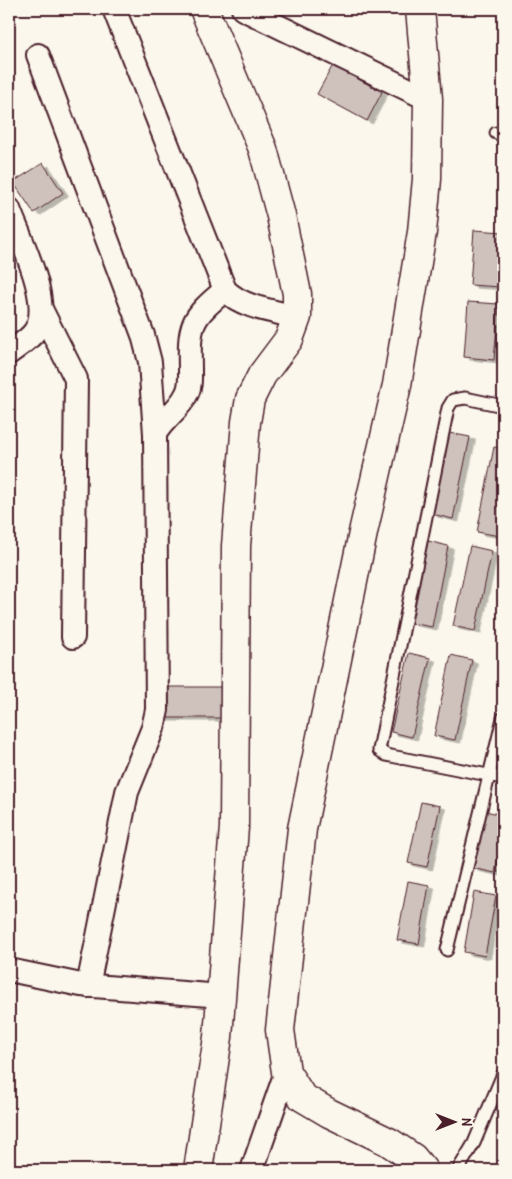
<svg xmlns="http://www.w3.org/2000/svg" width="512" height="1179" viewBox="0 0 512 1179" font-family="'Patrick Hand',sans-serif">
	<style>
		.building { fill: #cfc2bc; stroke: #4a1f2b; filter: url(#shadow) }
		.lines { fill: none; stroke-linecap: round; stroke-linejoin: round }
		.service-casing { stroke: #4a1f2b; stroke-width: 15 }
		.minor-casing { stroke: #4a1f2b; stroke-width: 26 }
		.tertiary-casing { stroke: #4a1f2b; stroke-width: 31 }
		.secondary-casing { stroke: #4a1f2b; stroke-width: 31 }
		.service { stroke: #fbf7ec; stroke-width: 11 }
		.minor { stroke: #fbf7ec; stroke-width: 22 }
		.tertiary { stroke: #fbf7ec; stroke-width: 28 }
		.secondary { stroke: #fbf7ec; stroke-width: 28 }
	</style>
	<defs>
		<filter id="shadow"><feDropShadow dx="5.5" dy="3" stdDeviation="0" flood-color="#0004"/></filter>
	</defs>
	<rect width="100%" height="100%" fill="#fbf7ec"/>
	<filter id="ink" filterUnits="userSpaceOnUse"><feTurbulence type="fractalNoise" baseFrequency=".02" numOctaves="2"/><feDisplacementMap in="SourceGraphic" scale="10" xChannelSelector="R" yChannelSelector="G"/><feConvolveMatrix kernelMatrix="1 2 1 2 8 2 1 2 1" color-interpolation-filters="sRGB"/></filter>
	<g filter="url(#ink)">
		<g class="building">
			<polygon points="333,65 382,92 367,121 317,94"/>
			<polygon points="43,163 63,193 34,213 13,182"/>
			<polygon points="474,230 503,232 500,287 470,285"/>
			<polygon points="468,302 499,304 494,360 464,357"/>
			<polygon points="449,433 470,437 453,519 432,514"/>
			<polygon points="494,447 503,449 503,521 500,536 477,532"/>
			<polygon points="428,541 448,546 432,627 411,623"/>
			<polygon points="470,546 492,551 475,631 453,626"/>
			<polygon points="409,653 430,658 412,737 391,732"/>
			<polygon points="451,655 472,660 455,740 434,736"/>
			<rect x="159" y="687" width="72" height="31"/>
			<polygon points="421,802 440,806 427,867 408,863"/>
			<polygon points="485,811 503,815 503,834 495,873 472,868"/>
			<polygon points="408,881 429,885 419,944 397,940"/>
			<polygon points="474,892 496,896 485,956 464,952"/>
		</g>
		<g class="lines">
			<defs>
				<g id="service">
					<polyline points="496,133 503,134"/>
					<polyline points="503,406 465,398 453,400 448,408 379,750 386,755 503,778"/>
					<polyline points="447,950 503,718"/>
					<polyline points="458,1170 474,1143 503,1074"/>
				</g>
				<g id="minor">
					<path d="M114,9L225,290C243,308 273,311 297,317"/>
					<polyline points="243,9 428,99"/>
					<polyline points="38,55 143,335 150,362 155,434"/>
					<path d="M9,209C19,237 54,303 35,331C30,339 17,347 9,353"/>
					<polyline points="42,311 76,379 73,637"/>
					<polyline points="9,970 81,985 222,996"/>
					<path d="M88,986L127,792L153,728L157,710L155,434C163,419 179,410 186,395C191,387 190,378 190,369C189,324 190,319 225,290"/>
					<polyline points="252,1170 286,1072"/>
				</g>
				<polyline id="tertiary" points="198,1170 218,1037 234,827 236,546 246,422 250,399 262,375 289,339 297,317 297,294 281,216 263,149 204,9"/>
				<polyline id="secondary" points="420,9 428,99 427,179 422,232 397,385 364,528 302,829 280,1030 286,1072 302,1097 329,1113 389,1142 413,1158 423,1170"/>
			</defs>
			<use href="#service" class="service-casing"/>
			<use href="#minor" class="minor-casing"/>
			<use href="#tertiary" class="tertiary-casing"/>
			<use href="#secondary" class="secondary-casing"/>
			<use href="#service" class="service"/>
			<use href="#minor" class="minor"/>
			<use href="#tertiary" class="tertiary"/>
			<use href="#secondary" class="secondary"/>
		</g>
	</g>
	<rect width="512" height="1179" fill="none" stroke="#fbf7ec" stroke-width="30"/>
	<rect x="15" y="15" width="482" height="1149" fill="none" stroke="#4a1f2b" stroke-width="2" filter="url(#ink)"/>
	<g transform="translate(454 1122) rotate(90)" stroke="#fbf7ec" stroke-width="4" paint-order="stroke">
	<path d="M0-4L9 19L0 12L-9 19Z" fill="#4a1f2b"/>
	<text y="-8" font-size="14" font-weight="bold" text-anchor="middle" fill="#4a1f2b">N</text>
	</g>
</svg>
